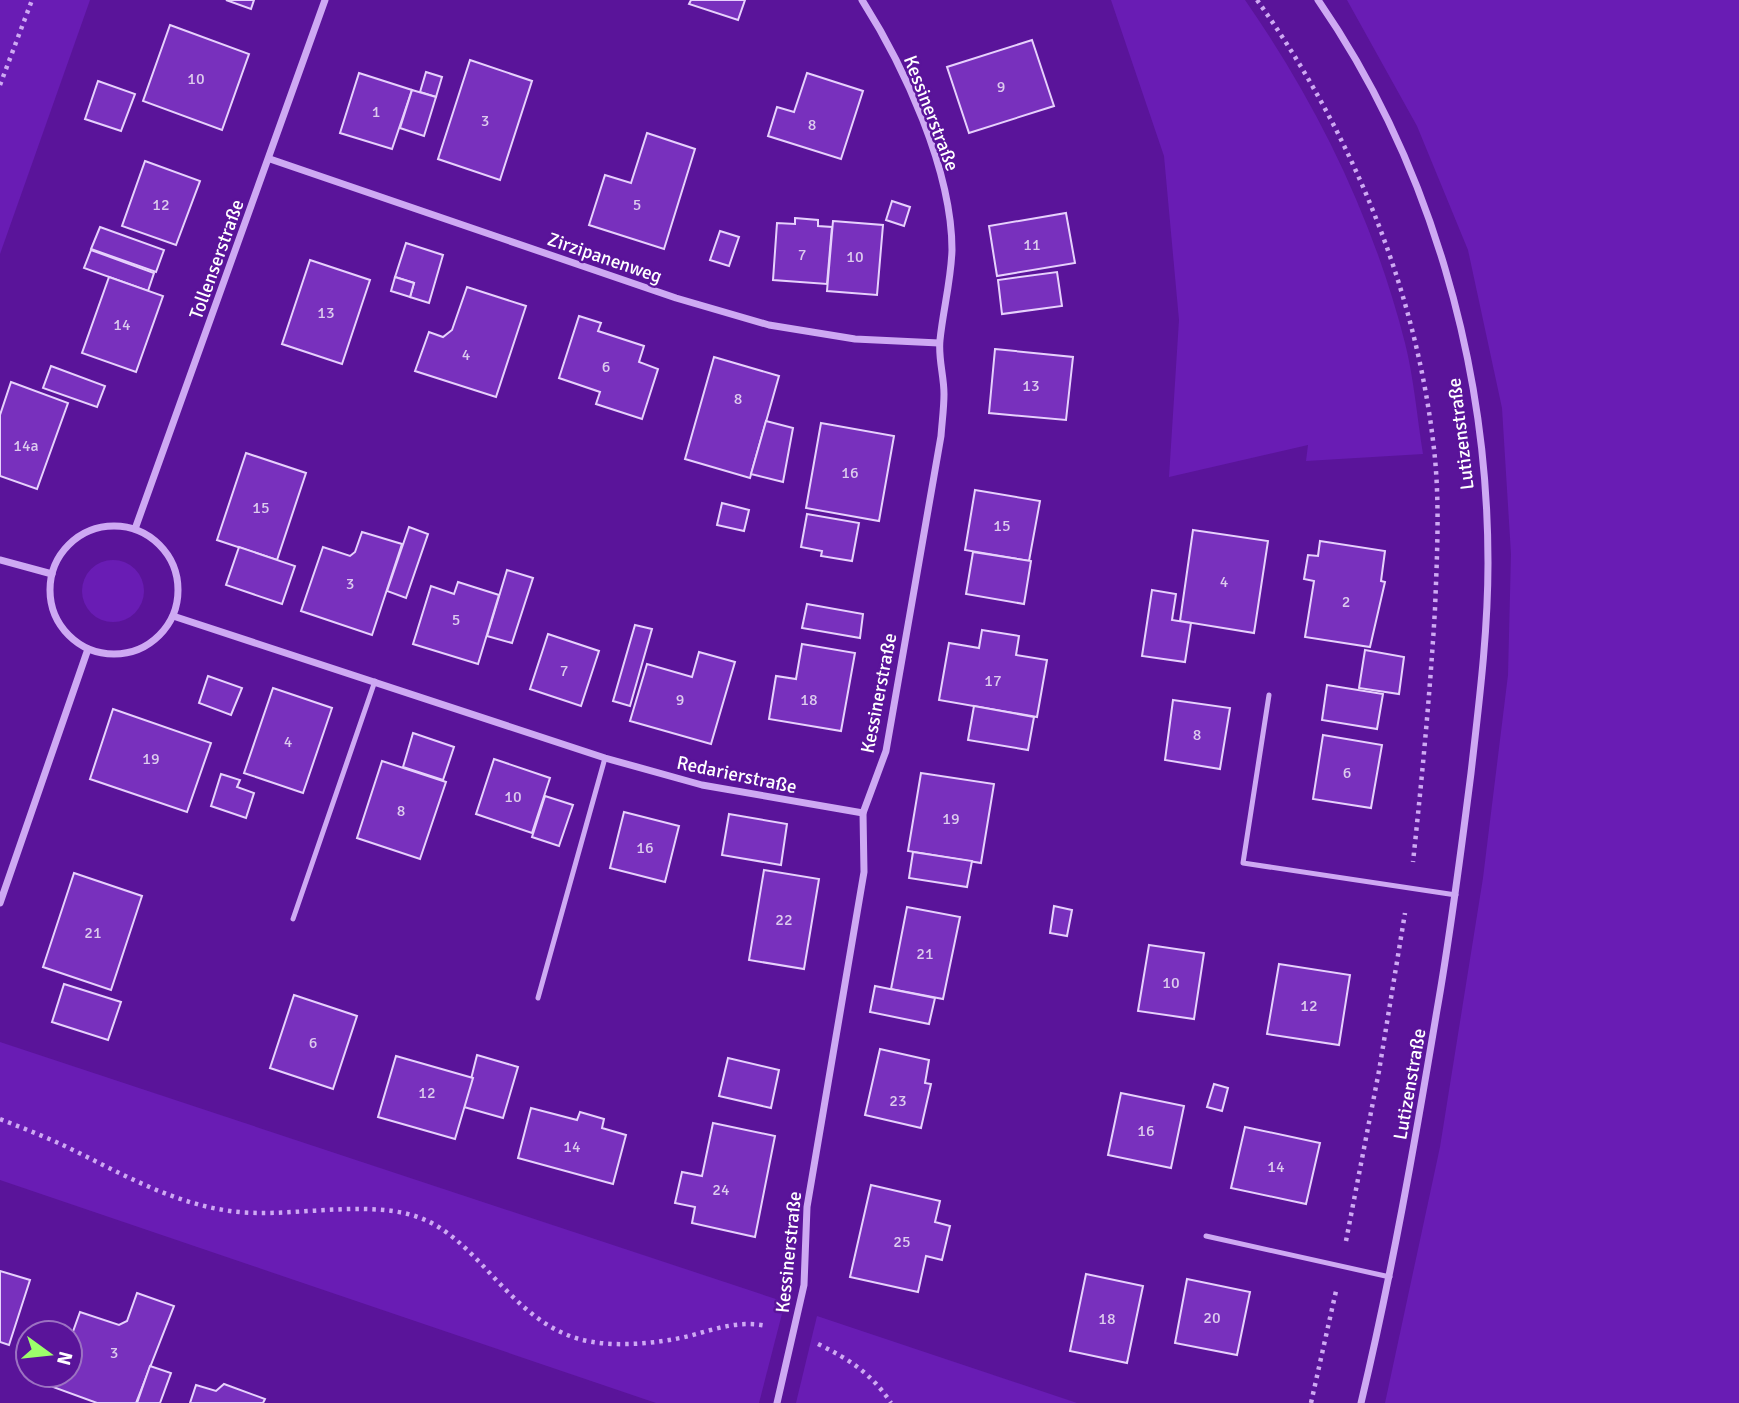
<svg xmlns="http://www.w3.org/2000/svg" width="1739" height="1403" viewBox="0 0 1739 1403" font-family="Signika,sans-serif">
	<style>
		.green { fill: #691cb4 }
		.building { fill: #7830bd; stroke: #e7d1fd; stroke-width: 2 }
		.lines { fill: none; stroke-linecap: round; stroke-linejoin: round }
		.path { stroke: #cea9f3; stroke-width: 4.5; stroke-dasharray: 3.5 5; stroke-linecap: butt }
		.lane { stroke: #cea9f3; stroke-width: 5 }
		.street { stroke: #cea9f3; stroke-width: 7 }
		.labels { text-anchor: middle; stroke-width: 5; stroke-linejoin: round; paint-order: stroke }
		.number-label { font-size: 16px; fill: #ddcbee }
		.street-label { font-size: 19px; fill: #fff; stroke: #5a149a }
	</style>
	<rect width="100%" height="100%" fill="#5a149a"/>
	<g class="green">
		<polygon points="0,0 90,0 0,254"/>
		<path d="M1111,0H1245C1318,105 1373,218 1405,343C1414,379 1417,417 1423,454L1306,461L1308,445L1169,477L1179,320L1164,156Z"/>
		<polygon points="1347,0 1739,0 1739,1403 1385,1403 1440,1147 1483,878 1508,675 1511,554 1502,408 1468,250 1417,126"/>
		<circle cx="113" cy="591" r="31"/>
		<polygon points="0,1042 785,1302 759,1403 656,1403 0,1180"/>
		<polygon points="817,1316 1077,1403 796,1403"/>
	</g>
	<g class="building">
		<polygon points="226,0 254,0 251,9"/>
		<polygon points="691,0 745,0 738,20 689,4"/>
		<polygon points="170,25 249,54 222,130 143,101"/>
		<polygon points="1032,40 1054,106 969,133 947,67"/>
		<polygon points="470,60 532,81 500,180 438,159"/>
		<polygon points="426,72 442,77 436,97 420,92"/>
		<polygon points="359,73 412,90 392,149 340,133"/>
		<polygon points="807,73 863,91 841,159 768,136 777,107 794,112"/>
		<polygon points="98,81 135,94 121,131 85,119"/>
		<polygon points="412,90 436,97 424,136 400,128"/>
		<polygon points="647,133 695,149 664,249 589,225 605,175 631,183"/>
		<polygon points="145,161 200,181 176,245 122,226"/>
		<polygon points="892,201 910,207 904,226 886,220"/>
		<polygon points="1066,213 1075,263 997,276 989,226"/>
		<polygon points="795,218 818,220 818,226 832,227 827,284 773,280 777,223 795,224"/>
		<polygon points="833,221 883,225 877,295 827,291"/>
		<polygon points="100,227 164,250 156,272 91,249"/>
		<polygon points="720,231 739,237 729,266 710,260"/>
		<polygon points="406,243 443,255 429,303 410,297 414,283 395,277"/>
		<polygon points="91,250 154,273 148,291 84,268"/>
		<polygon points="310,260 370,280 342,364 282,344"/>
		<polygon points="1057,272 1062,306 1002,314 998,280"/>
		<polygon points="109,277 163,296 136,372 82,353"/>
		<polygon points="395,277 414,283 410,297 391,291"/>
		<polygon points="467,287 526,306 496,397 415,371 429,332 443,337 452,330"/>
		<polygon points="579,316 601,323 598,331 644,346 639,362 658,369 642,419 596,404 600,392 559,378"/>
		<polygon points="995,349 1073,357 1066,420 989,413"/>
		<polygon points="714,357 779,376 750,478 685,459"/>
		<polygon points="51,366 105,386 97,407 43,388"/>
		<polygon points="11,382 68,403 37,489 0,476 0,415"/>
		<polygon points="766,421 793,428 783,482 751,474"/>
		<polygon points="821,423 894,436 879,521 806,508"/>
		<polygon points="246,453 306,473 277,560 217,540"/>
		<polygon points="975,490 1040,501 1029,561 965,550"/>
		<polygon points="722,503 749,510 744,531 717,525"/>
		<polygon points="807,514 859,523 852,561 821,556 822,551 801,547"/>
		<polygon points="409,527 428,534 406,598 387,591"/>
		<polygon points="1193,530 1268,541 1254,633 1180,621"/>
		<polygon points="362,532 402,544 372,635 301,611 323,547 350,556 355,552"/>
		<polygon points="1320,541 1385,551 1381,581 1385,582 1370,647 1305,637 1314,581 1304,579 1308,555 1318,556"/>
		<polygon points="239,547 295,566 282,604 226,585"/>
		<polygon points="973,552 1031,561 1024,604 966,594"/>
		<polygon points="507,570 533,578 512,643 487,636"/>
		<polygon points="458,582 499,595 478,664 413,644 431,586 454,594"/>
		<polygon points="1152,590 1176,594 1172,620 1191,623 1185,662 1142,656"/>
		<polygon points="807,604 863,614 860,638 802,628"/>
		<polygon points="635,625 652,629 630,706 613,701"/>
		<polygon points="982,630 1019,636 1016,655 1047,660 1037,717 939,700 949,643 979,648"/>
		<polygon points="548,634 599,651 581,706 530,689"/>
		<polygon points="802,644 855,653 841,731 769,719 776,676 796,679"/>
		<polygon points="1365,650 1404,657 1399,694 1359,688"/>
		<polygon points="699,652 735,662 711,744 630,721 647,664 692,677"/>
		<polygon points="208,676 242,688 231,715 199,703"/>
		<polygon points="1327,685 1383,694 1377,729 1322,720"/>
		<polygon points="273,688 332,708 303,793 244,773"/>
		<polygon points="1173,700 1230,708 1220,769 1165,760"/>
		<polygon points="974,706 1034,717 1028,750 968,740"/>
		<polygon points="113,709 211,743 187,812 90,779"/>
		<polygon points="413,733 454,747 443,780 403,767"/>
		<polygon points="1323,735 1382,745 1371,808 1313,799"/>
		<polygon points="494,759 550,778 532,833 476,814"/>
		<polygon points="382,761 446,782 420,859 357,838"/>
		<polygon points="921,773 994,784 981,863 908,851"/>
		<polygon points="221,774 240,780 237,787 254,793 246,818 211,806"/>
		<polygon points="545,796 573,805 559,846 532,837"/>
		<polygon points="624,812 679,826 665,882 610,868"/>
		<polygon points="729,814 787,824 781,865 722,855"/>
		<polygon points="913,852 972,861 967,887 909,878"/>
		<polygon points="764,870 819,879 804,969 749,960"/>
		<polygon points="74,873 142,896 111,990 43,967"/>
		<polygon points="1054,906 1072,910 1067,936 1050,933"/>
		<polygon points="907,907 960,917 943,999 891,989"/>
		<polygon points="1149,945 1204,953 1194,1019 1138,1011"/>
		<polygon points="1279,964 1350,975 1339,1045 1267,1034"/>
		<polygon points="64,984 121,1002 108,1040 52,1022"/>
		<polygon points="875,986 935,998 929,1024 870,1012"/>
		<polygon points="294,995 357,1016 333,1089 270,1068"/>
		<polygon points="880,1049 929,1060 925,1083 931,1084 921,1128 865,1115"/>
		<polygon points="477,1055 518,1067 503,1118 464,1107"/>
		<polygon points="396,1056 473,1078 455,1139 378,1117"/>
		<polygon points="728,1058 779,1070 771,1108 719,1096"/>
		<polygon points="1214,1084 1228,1088 1222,1111 1207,1107"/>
		<polygon points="1121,1093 1184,1106 1171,1168 1108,1155"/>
		<polygon points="531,1108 577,1120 580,1112 604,1119 602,1128 626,1135 613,1184 518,1158"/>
		<polygon points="713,1123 775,1136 755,1237 692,1223 695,1207 675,1203 682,1172 702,1176"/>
		<polygon points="1245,1127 1320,1143 1306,1204 1231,1188"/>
		<polygon points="871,1185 940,1201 935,1222 950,1226 942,1260 926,1256 918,1292 850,1277"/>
		<polygon points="0,1271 30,1280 9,1345 0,1342"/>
		<polygon points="1086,1274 1143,1286 1127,1363 1070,1351"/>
		<polygon points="1187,1279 1250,1292 1237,1355 1175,1343"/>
		<polygon points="137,1293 174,1306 136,1403 97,1403 53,1387 58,1375 70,1375 70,1340 80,1312 119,1325 127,1321"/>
		<polygon points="150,1366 171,1373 160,1403 137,1403"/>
		<polygon points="224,1384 265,1399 263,1403 190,1403 196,1385 216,1391"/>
	</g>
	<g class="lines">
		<g class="path">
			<path d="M1257,0C1351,131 1416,288 1434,449C1440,502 1437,556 1435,609C1430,694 1422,778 1413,862"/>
			<polyline points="0,85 32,0"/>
			<path d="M0,1119C25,1129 49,1138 73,1150C124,1175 173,1203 230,1211C287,1219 361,1199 415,1216C478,1236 507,1318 579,1339C611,1348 656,1344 689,1336C715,1329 739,1320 767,1326"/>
			<polyline points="1346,1241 1379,1071 1405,913"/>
			<path d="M818,1344C849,1359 872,1374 891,1403"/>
			<polyline points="1311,1403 1336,1291"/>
		</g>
		<g class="lane">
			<polyline points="1269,695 1243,863 1456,895"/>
			<polyline points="293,919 375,681"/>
			<polyline points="538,998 605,758"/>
			<polyline points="1206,1236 1390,1277"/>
		</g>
		<g class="street">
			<path d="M1318,0C1430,162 1488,366 1488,563C1488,633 1479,703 1471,773C1461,852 1451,931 1437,1010C1415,1142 1392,1273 1361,1403"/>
			<polyline points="270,159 676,298 769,325 855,339 939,343"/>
			<circle cx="114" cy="590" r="64"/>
			<polyline points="135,529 325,0"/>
			<polyline points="0,560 52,574"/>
			<polyline points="173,616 605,758 702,785 863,813"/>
			<polyline points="0,903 88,649"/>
			<path d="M777,1403L804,1285L807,1207L864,872L863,813L886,751L941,436C942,422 944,408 944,394C944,376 938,358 940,340C943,310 951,281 952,250C952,170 904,66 862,0"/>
		</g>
	</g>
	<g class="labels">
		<g class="number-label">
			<text x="196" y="84">10</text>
			<text x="1001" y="92">9</text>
			<text x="376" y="117">1</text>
			<text x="485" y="126">3</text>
			<text x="812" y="130">8</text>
			<text x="161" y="210">12</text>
			<text x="637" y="210">5</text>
			<text x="1032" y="250">11</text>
			<text x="802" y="260">7</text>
			<text x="855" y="262">10</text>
			<text x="326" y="318">13</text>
			<text x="122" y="330">14</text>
			<text x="466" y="360">4</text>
			<text x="606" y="372">6</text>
			<text x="1031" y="391">13</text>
			<text x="738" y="404">8</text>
			<text x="26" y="451">14a</text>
			<text x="850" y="478">16</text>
			<text x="261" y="513">15</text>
			<text x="1002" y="531">15</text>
			<text x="1224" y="587">4</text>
			<text x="350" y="589">3</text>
			<text x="1346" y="607">2</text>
			<text x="456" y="625">5</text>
			<text x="564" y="676">7</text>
			<text x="993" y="686">17</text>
			<text x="680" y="705">9</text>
			<text x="809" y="705">18</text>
			<text x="1197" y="740">8</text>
			<text x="288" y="747">4</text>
			<text x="151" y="764">19</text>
			<text x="1347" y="778">6</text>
			<text x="513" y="802">10</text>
			<text x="401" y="816">8</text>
			<text x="951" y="824">19</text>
			<text x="645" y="853">16</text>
			<text x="784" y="925">22</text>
			<text x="93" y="938">21</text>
			<text x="925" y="959">21</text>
			<text x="1171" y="988">10</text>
			<text x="1309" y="1011">12</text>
			<text x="313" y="1048">6</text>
			<text x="427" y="1098">12</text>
			<text x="898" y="1106">23</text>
			<text x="1146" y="1136">16</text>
			<text x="572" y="1152">14</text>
			<text x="1276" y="1172">14</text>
			<text x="721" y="1195">24</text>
			<text x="902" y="1247">25</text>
			<text x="1212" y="1323">20</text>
			<text x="1107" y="1324">18</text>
			<text x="114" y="1358">3</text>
		</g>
		<g class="street-label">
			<text transform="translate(932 113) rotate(69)" y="7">Kessinerstraße</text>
			<text transform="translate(605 257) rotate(19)" y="7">Zirzipanenweg</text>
			<text transform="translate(216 259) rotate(-70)" y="7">Tollenserstraße</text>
			<text transform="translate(1460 434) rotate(-97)" y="7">Lutizenstraße</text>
			<text transform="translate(878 693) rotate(-79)" y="7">Kessinerstraße</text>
			<text transform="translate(737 774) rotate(12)" y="7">Redarierstraße</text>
			<text transform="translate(1409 1084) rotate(-80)" y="7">Lutizenstraße</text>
			<text transform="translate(788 1252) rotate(-84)" y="7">Kessinerstraße</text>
		</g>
	</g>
	<g transform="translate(49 1354) rotate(105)"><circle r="33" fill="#5a149a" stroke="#9c72c2" stroke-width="2"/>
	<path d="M0-5L12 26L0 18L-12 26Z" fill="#9dff6b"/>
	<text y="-10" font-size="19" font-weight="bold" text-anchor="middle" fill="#ffffff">N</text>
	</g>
</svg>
